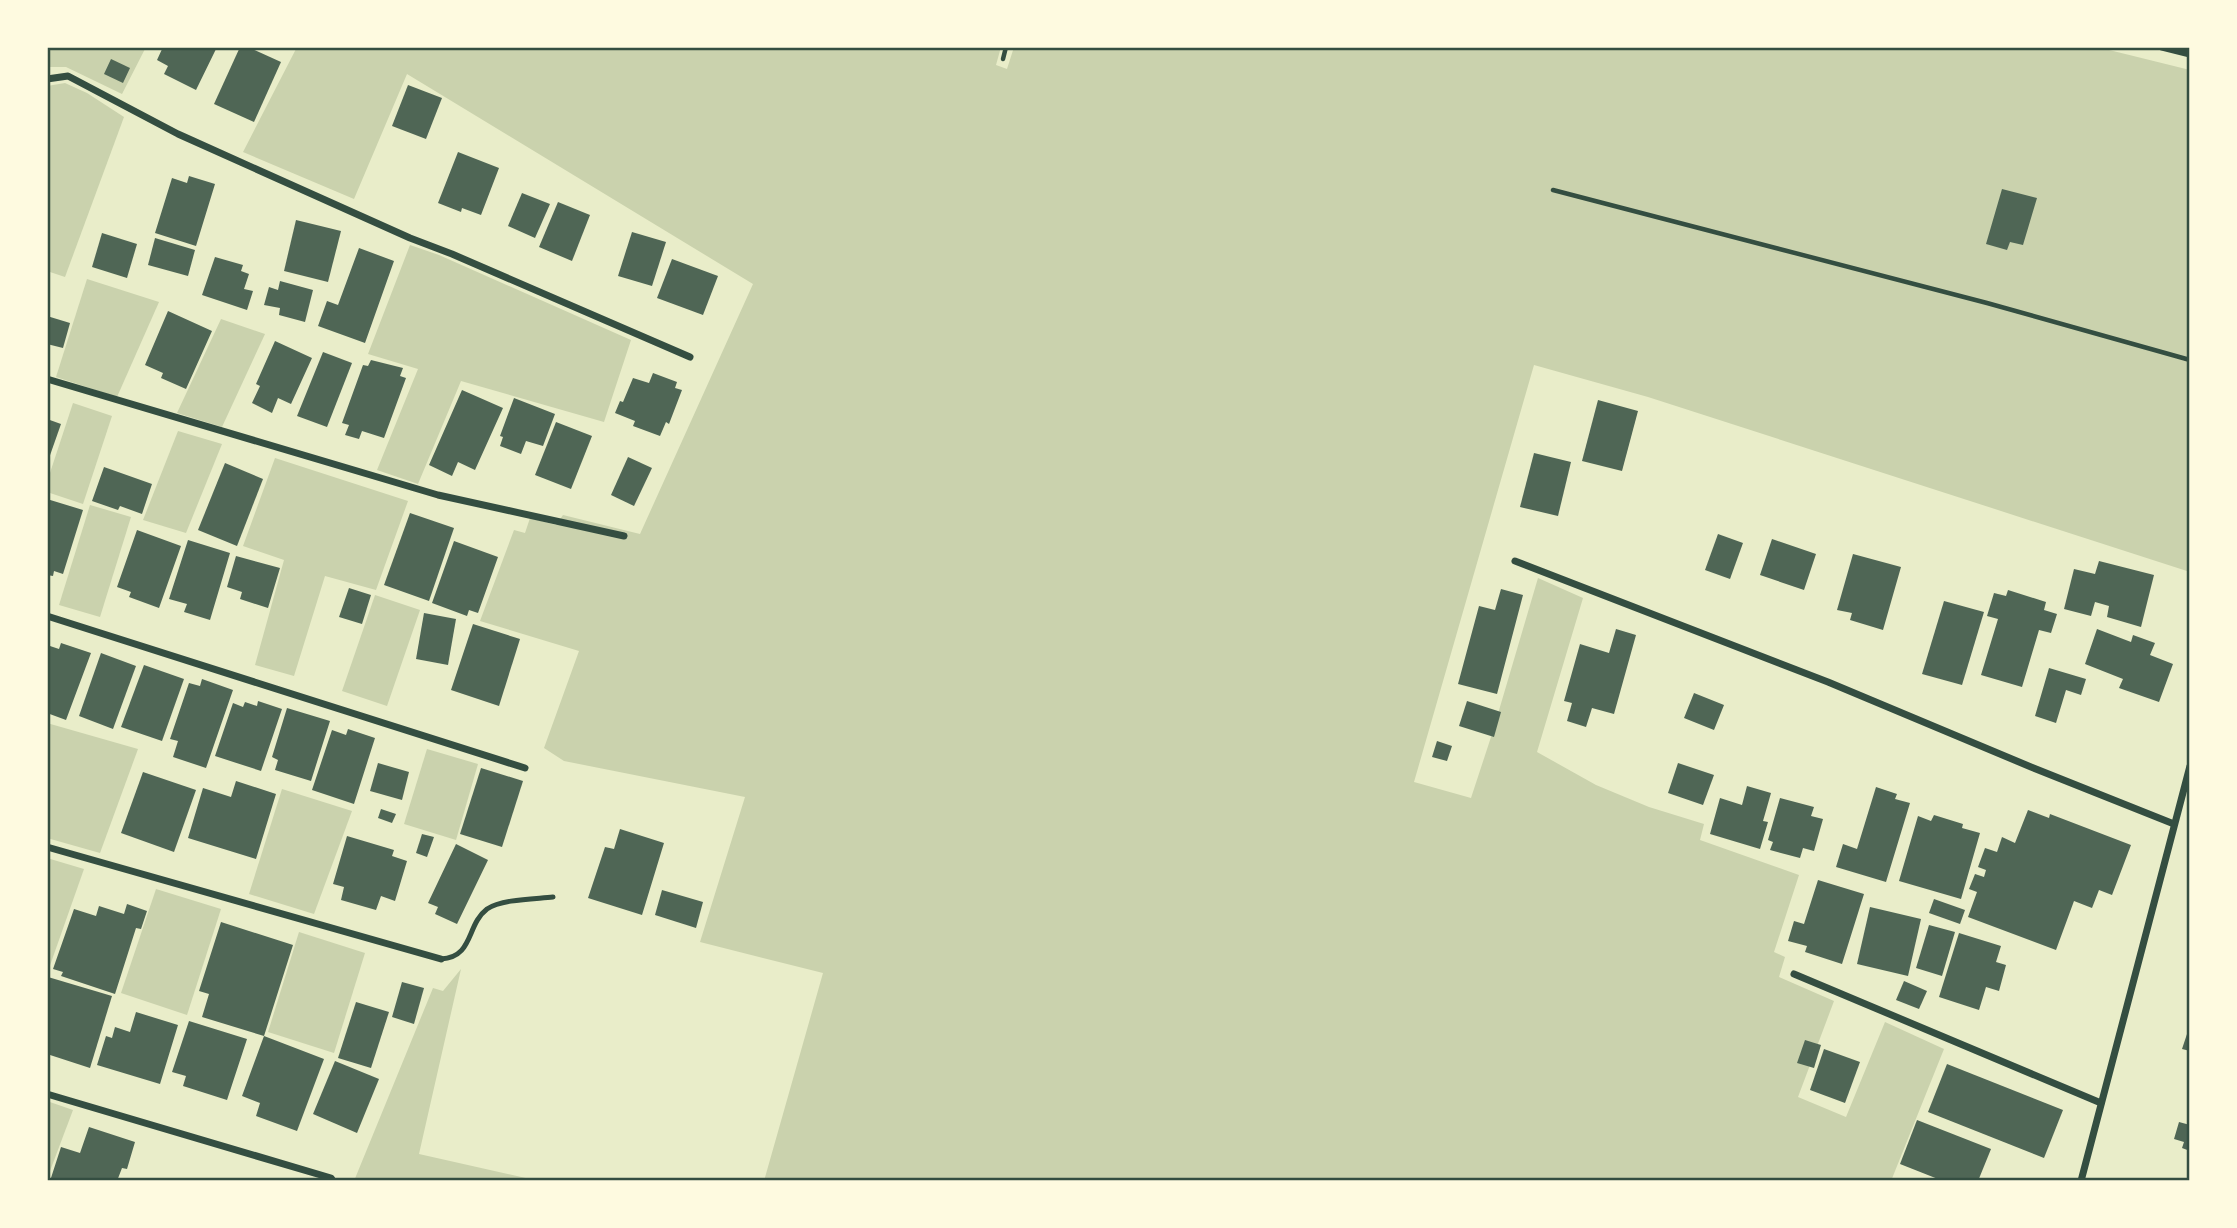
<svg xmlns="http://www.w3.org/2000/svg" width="2237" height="1228" viewBox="0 0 2237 1228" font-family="'PT Sans Narrow',sans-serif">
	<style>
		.green { fill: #cad2ad }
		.building { fill: #4f6655 }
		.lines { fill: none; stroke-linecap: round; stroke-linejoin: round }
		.path { stroke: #344e41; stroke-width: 4.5 }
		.service { stroke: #344e41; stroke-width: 5 }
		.minor { stroke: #344e41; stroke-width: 7 }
		.neatline { fill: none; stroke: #344e41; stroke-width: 2.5 }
	</style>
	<rect width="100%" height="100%" fill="#e9edc9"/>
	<g class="green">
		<polygon points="47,47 146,47 122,94 66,67 47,67"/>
		<polygon points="297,47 1001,47 996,65 1007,69 1014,47 2097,47 2190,70 2190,572 1648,397 1534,365 1414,782 1471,798 1492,734 1538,578 1583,598 1537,752 1596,785 1649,807 1704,824 1700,840 1799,875 1774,952 1785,957 1779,977 1834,1001 1798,1097 1846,1117 1885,1022 1944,1049 1891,1181 764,1181 823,973 700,942 745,797 564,761 544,748 579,651 480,621 514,530 525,533 530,518 556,525 563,515 640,534 753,284 407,74 354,199 243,152"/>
		<polygon points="65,83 87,93 124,117 65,277 47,271 47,86"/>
		<polygon points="410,245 439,255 631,340 604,422 461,381 418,484 377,470 418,369 368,354"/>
		<polygon points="87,279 159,302 117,397 56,377"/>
		<polygon points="221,319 265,334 222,427 177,413"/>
		<polygon points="73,403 112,416 83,504 47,492 47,482"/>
		<polygon points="178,431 222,444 186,533 143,520"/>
		<polygon points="275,458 408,501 376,590 325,576 294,676 255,665 284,560 243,546"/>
		<polygon points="90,505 131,517 100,617 59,605"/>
		<polygon points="375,595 420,610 387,706 342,691"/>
		<polygon points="47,723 138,749 100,853 47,838"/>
		<polygon points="427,749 478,764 456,840 404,824"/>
		<polygon points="282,789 352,811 314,914 249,894"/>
		<polygon points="47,858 84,869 47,974"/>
		<polygon points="156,889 221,909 187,1015 121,993"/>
		<polygon points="299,932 365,953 334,1053 268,1032"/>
		<polygon points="461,969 419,1154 539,1181 354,1181 433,988 443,991"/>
		<polygon points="47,1101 73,1110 47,1179"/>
	</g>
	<g class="building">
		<polygon points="163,47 217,47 196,90 164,74 168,66 157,60"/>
		<polygon points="240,47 248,47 281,62 254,122 214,104"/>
		<polygon points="111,59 130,68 123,83 104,74"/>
		<polygon points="408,85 442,98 426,139 392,126"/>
		<polygon points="458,152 499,168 481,215 462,208 461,212 438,203"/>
		<polygon points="189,176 215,184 196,246 155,233 172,178 187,183"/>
		<polygon points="2002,189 2037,198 2023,245 2010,242 2007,250 1986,244"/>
		<polygon points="522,193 550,204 535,238 508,226"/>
		<polygon points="558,202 590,215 572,261 539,247"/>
		<polygon points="296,220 341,231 328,282 284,271"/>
		<polygon points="632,232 666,242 652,286 618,276"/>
		<polygon points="102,233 137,244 127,278 92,267"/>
		<polygon points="155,238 195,250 188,276 148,265"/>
		<polygon points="359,248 394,261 365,343 318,326 327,301 338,305"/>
		<polygon points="215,257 243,265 241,271 249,274 244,289 253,291 247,310 202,295"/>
		<polygon points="672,259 718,276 703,315 657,298"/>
		<polygon points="280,281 313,290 305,322 279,315 280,308 264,305 269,287 278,290"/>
		<polygon points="168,311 212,331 186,389 161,378 163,373 145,365"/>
		<polygon points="47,316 70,323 63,348 47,344"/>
		<polygon points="275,341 312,358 291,404 278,398 272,413 252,403 260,386 256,384"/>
		<polygon points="323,352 352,363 327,427 297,416"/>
		<polygon points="371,360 403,368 400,376 406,378 384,438 362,431 359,439 345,435 349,425 342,423 363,365 368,366"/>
		<polygon points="653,373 677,382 675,388 682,390 669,424 666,422 660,436 633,426 635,421 615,413 620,401 623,402 633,378 649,383"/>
		<polygon points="462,390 503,408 475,470 458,462 452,476 429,465"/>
		<polygon points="514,398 555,414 543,446 526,441 521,454 500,446 503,437 500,436"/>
		<polygon points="1598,400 1638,411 1622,471 1582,461"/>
		<polygon points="47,419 61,424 48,461 47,461"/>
		<polygon points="556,422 592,436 571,489 535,475"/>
		<polygon points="1534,453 1571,462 1558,516 1520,507"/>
		<polygon points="628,457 652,468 634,506 611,495"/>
		<polygon points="225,463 263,479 237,546 198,530"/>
		<polygon points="104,467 152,484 142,514 120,506 118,510 92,501"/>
		<polygon points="47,499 83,510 63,574 54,571 53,576 47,575"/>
		<polygon points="410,513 454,528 429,601 384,585"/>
		<polygon points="137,530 181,546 159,608 129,597 131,592 117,587"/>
		<polygon points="1718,534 1743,543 1730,579 1705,570"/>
		<polygon points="1772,539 1816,554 1804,590 1760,575"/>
		<polygon points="188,540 230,553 210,620 184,612 187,604 169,599"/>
		<polygon points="454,541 498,557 478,613 469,610 467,616 432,603"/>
		<polygon points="1853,554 1901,567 1883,630 1850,620 1852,613 1837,610"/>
		<polygon points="236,556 280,568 268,608 240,599 242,592 227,587"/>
		<polygon points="2099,561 2154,575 2141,627 2107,617 2109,606 2095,602 2091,616 2064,609 2074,569 2095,574"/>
		<polygon points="349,588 371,595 362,624 339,617"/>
		<polygon points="1501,589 1523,595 1497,694 1458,684 1479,606 1495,610"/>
		<polygon points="2008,590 2046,602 2044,610 2057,614 2051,633 2039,630 2022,687 1981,675 1998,619 1987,616 1994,593 2006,596"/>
		<polygon points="1944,601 1984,612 1962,685 1922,674"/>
		<polygon points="424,613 456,619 448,665 416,659"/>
		<polygon points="473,624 520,639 499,706 451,690"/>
		<polygon points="1616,629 1636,635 1614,714 1592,708 1586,727 1567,721 1572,703 1564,701 1580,644 1609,653"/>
		<polygon points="2097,629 2131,642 2133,635 2155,643 2150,655 2173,664 2159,702 2119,688 2123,679 2085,664"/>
		<polygon points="61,643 91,653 66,720 47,713 47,645 59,649"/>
		<polygon points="101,653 136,666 113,729 79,716"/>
		<polygon points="144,665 184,679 162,741 121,727"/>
		<polygon points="2049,668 2086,679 2081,695 2066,690 2056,723 2035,716"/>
		<polygon points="202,679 233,690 206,768 173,757 178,741 170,739 189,683 200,686"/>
		<polygon points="1694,693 1724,705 1714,730 1684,718"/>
		<polygon points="258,701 282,709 261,771 215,756 233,703 243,707 245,702 257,706"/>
		<polygon points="1467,701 1501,712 1494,737 1459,726"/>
		<polygon points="287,708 330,721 311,781 275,770 278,760 272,757"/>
		<polygon points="348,729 375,738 354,804 312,790 332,730 346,735"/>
		<polygon points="1437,741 1452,746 1447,761 1432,757"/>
		<polygon points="378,763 409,772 402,800 370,791"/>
		<polygon points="1678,763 1714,775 1703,805 1668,793"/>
		<polygon points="481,768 523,781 502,847 460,834"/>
		<polygon points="143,772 196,790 174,852 121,833"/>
		<polygon points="236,781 276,794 256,859 188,838 203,788 231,797"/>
		<polygon points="1747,786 1771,793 1763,821 1768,822 1760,849 1710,834 1720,798 1742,805"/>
		<polygon points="1876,787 1897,794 1895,799 1910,803 1886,882 1836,867 1843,844 1857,849"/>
		<polygon points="1780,798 1814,807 1811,816 1823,819 1814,851 1803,848 1800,858 1770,850 1773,842 1768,840"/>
		<polygon points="381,809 396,814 392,823 378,818"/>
		<polygon points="2028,810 2049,818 2050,814 2131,845 2112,895 2099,890 2092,908 2074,901 2056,950 1968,917 1977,892 1969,889 1975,874 1984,877 1986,870 1978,867 1985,848 1997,852 2002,837 2015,843"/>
		<polygon points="1934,815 1963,824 1962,828 1980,833 1961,899 1899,881 1918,816 1931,821"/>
		<polygon points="620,829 664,843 642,915 588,898 605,847 614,849"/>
		<polygon points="422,834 434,837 427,857 416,853"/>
		<polygon points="347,836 394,850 392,856 407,861 395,901 381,896 376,910 341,900 344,887 333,884"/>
		<polygon points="456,844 488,860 457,924 435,914 438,907 428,903"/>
		<polygon points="1818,880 1864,894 1842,964 1805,952 1807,946 1788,941 1794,921 1804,924"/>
		<polygon points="662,890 703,902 696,928 655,915"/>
		<polygon points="1934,899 1965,910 1960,924 1929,913"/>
		<polygon points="127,904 147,911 141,929 136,928 115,994 61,976 63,972 53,969 74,909 96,916 99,906 124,914"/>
		<polygon points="1870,907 1921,919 1908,976 1857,964"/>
		<polygon points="221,922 293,945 264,1036 202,1017 209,994 199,991"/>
		<polygon points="1929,925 1955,932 1942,976 1916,968"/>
		<polygon points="1959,933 2001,946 1996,962 2006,965 1999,991 1986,987 1979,1010 1939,997"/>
		<polygon points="48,977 112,996 90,1068 47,1054"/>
		<polygon points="1904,981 1927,991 1919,1009 1896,1000"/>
		<polygon points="402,982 424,988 414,1024 392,1017"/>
		<polygon points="356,1002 389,1012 371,1068 338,1058"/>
		<polygon points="136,1012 178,1025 160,1084 97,1065 106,1036 112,1038 115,1027 130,1032"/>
		<polygon points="189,1021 247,1039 227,1100 183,1086 186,1076 172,1072"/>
		<polygon points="2188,1031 2190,1031 2190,1051 2182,1049"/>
		<polygon points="264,1036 324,1059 297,1131 256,1116 260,1103 242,1096"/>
		<polygon points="1805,1040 1821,1045 1814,1068 1797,1063"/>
		<polygon points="1824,1049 1860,1062 1845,1103 1810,1090"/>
		<polygon points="335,1061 379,1079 357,1133 313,1114"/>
		<polygon points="1947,1064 2063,1110 2044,1158 1928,1112"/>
		<polygon points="1917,1120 1991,1149 1978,1181 1943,1181 1900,1164"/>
		<polygon points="2179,1122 2190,1125 2190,1151 2182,1148 2184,1142 2174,1139"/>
		<polygon points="89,1127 135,1142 127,1169 122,1168 117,1181 50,1181 61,1147 80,1153"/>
	</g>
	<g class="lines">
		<g class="path">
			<polyline points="1003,59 1006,47"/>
			<polyline points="1553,190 1987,303 2190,360"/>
		</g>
		<path class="service" d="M441,959C474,957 466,925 487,909C502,899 535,899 553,897"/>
		<g class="minor">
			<polyline points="2162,47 2190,54"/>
			<polyline points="47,79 68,76 178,134 410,238 452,254 690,357"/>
			<polyline points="47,379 438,495 624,536"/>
			<polyline points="1515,561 1828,682 2031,767 2174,824"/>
			<polyline points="47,616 525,768"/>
			<polyline points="47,847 441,959"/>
			<polyline points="1794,974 2101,1103"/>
			<polyline points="47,1094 331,1178 333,1181"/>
			<polyline points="2081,1181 2190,766"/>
		</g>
	</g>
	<rect width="2237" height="1228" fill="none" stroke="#fefae0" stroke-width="98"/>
	<rect x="49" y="49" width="2139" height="1130" class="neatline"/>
</svg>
